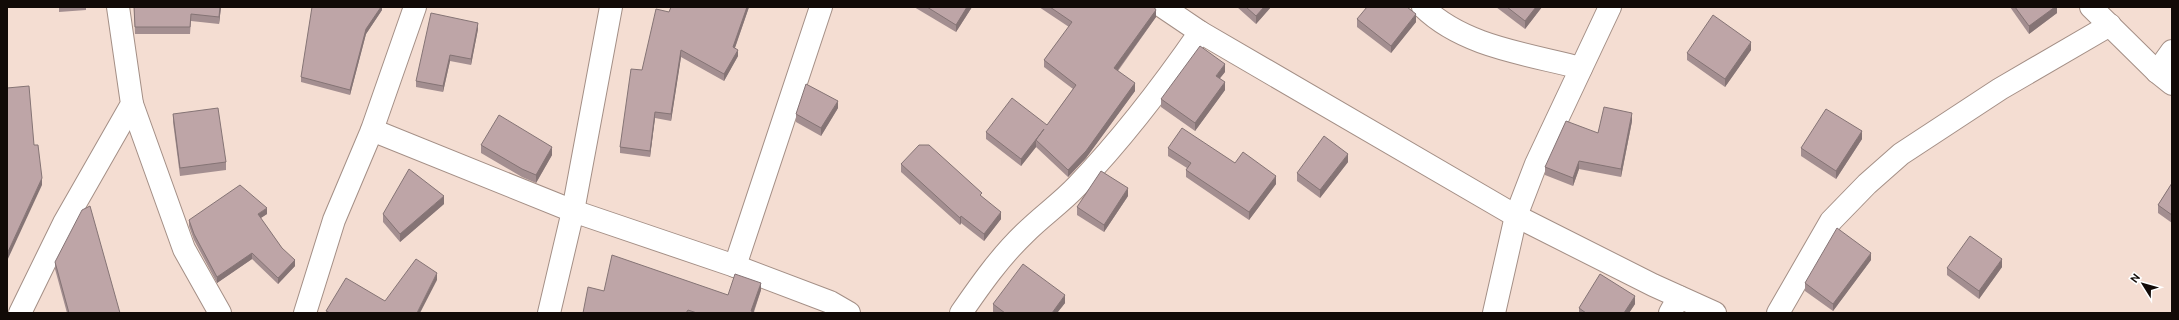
<svg xmlns="http://www.w3.org/2000/svg" width="2179" height="320" viewBox="0 0 2179 320" font-family="Ubuntu,sans-serif">
	<style>
		.lines { fill: none; stroke-linecap: round; stroke-linejoin: round }
		.minor-casing { stroke: #a48f86; stroke-width: 24 }
		.minor { stroke: #fff; stroke-width: 22 }
		.wall { fill: #a38e90 }
		.shaded-wall { fill: #857475 }
		.building { fill: #bea5a7; stroke: #857475 }
	</style>
	<rect width="100%" height="100%" fill="#f4ddd2"/>
	<g class="lines">
		<defs>
			<g id="minor">
				<polyline points="1163,7 1200,32 1516,216 1653,285 1715,313"/>
				<path d="M1423,7C1464,47 1528,54 1581,68"/>
				<polyline points="2091,7 2157,72 2172,84"/>
				<polyline points="2157,72 2172,51"/>
				<polyline points="132,104 184,249 220,313"/>
				<polyline points="372,130 573,211 735,266 830,302 849,313"/>
				<polyline points="735,266 821,7"/>
				<polyline points="20,313 64,223 132,104 118,7"/>
				<polyline points="305,313 334,220 372,130 415,7"/>
				<polyline points="549,313 573,211 611,7"/>
				<path d="M961,313C981,284 1000,257 1025,233C1042,216 1061,203 1077,186C1123,138 1162,87 1200,32"/>
				<polyline points="1494,313 1516,216 1536,164 1610,7"/>
				<polyline points="1670,313 1679,297"/>
				<polyline points="1778,313 1831,221 1867,184 1901,154 2000,89 2110,25"/>
			</g>
		</defs>
		<use href="#minor" class="minor-casing"/>
		<use href="#minor" class="minor"/>
	</g>
	<g class="wall">
		<polygon points="59,7 86,7 86,10 59,12"/>
		<polygon points="134,7 221,7 219,24 191,21 190,34 135,34"/>
		<polygon points="382,7 382,10 366,34 350,95 301,82 301,77"/>
		<polygon points="749,7 735,48 738,56 724,81 681,57 671,121 655,118 650,157 620,153 620,147 642,70 669,12"/>
		<polygon points="914,7 972,7 956,32"/>
		<polygon points="1039,7 1154,7 1156,17 1118,71 1135,91 1086,158 1068,177 1036,147 1021,166 986,139 986,132 1047,125 1073,89 1044,67 1044,60 1069,27"/>
		<polygon points="1237,7 1271,7 1256,24"/>
		<polygon points="1496,7 1542,7 1525,29"/>
		<polygon points="2010,7 2057,7 2057,13 2029,34"/>
		<polygon points="1357,19 1416,22 1391,53 1357,27"/>
		<polygon points="478,29 471,65 450,61 443,92 416,87 416,81"/>
		<polygon points="1751,50 1725,87 1687,60 1687,53"/>
		<polygon points="1225,72 1220,78 1225,90 1195,131 1161,107 1161,99"/>
		<polygon points="838,108 821,136 796,122 796,114"/>
		<polygon points="173,114 226,162 226,170 180,176 173,122"/>
		<polygon points="1632,121 1621,177 1579,169 1573,186 1545,175 1545,167 1598,133"/>
		<polygon points="1862,139 1836,179 1801,156 1801,148"/>
		<polygon points="481,145 552,155 536,183 522,177 481,153"/>
		<polygon points="1168,148 1235,163 1276,184 1249,220 1186,177 1186,170 1187,168 1168,156"/>
		<polygon points="1348,162 1320,198 1297,181 1297,173"/>
		<polygon points="901,164 982,197 1001,219 984,241 961,223 960,225 901,172"/>
		<polygon points="2172,183 2172,223 2158,213 2158,205"/>
		<polygon points="1128,196 1104,232 1077,215 1077,207"/>
		<polygon points="444,204 400,242 383,222 383,214"/>
		<polygon points="267,214 260,218 295,266 278,284 252,259 217,283 194,240 189,226 189,220"/>
		<polygon points="1871,260 1833,311 1805,291 1805,283"/>
		<polygon points="55,262 120,313 67,313 55,269"/>
		<polygon points="2002,267 1979,299 1947,275 1947,268"/>
		<polygon points="761,290 754,312 756,313 583,313 604,291 728,295"/>
		<polygon points="1065,303 1057,313 995,313 993,312 993,304"/>
		<polygon points="1635,304 1629,313 1579,313 1579,308"/>
	</g>
	<g class="shaded-wall">
		<polygon points="220,7 221,7 219,24 219,17"/>
		<polygon points="381,7 382,7 382,10 366,34 350,95 350,90 366,29"/>
		<polygon points="747,7 749,7 733,53 733,47"/>
		<polygon points="967,7 972,7 956,32 956,25"/>
		<polygon points="1264,7 1271,7 1256,24 1256,16"/>
		<polygon points="1536,7 1542,7 1525,29 1525,21"/>
		<polygon points="2055,7 2057,7 2057,13 2029,34 2029,26"/>
		<polygon points="1156,10 1156,17 1114,75 1114,68"/>
		<polygon points="1416,14 1416,22 1391,53 1391,46"/>
		<polygon points="478,23 478,29 471,65 471,59"/>
		<polygon points="1751,42 1751,50 1725,87 1725,79"/>
		<polygon points="681,50 681,57 671,121 671,114"/>
		<polygon points="738,50 738,56 724,81 724,74"/>
		<polygon points="450,55 450,61 443,92 443,86"/>
		<polygon points="1225,64 1225,72 1216,83 1216,76"/>
		<polygon points="1225,82 1225,90 1195,131 1195,123"/>
		<polygon points="1135,83 1135,91 1086,158 1068,177 1068,170"/>
		<polygon points="838,101 838,108 821,136 821,128"/>
		<polygon points="655,112 655,118 650,157 650,151"/>
		<polygon points="1632,113 1632,121 1621,177 1621,169"/>
		<polygon points="1862,131 1862,139 1836,179 1836,171"/>
		<polygon points="1036,140 1036,147 1021,166 1021,159"/>
		<polygon points="552,147 552,155 536,183 536,175"/>
		<polygon points="1348,154 1348,162 1320,198 1320,190"/>
		<polygon points="1579,161 1579,169 1573,186 1573,178"/>
		<polygon points="1276,176 1276,184 1249,220 1249,212"/>
		<polygon points="42,178 42,185 7,261 7,254"/>
		<polygon points="1128,188 1128,196 1104,232 1104,225"/>
		<polygon points="444,196 444,204 400,242 400,234"/>
		<polygon points="267,208 267,214 258,220 258,214"/>
		<polygon points="1001,212 1001,219 984,241 984,234"/>
		<polygon points="961,216 961,223 960,225 960,218"/>
		<polygon points="252,253 252,259 217,283 217,277"/>
		<polygon points="1871,253 1871,260 1833,311 1833,304"/>
		<polygon points="2002,259 2002,267 1979,299 1979,291"/>
		<polygon points="295,260 295,266 278,284 278,278"/>
		<polygon points="437,273 437,280 420,313 417,313"/>
		<polygon points="761,283 761,290 753,313 751,311"/>
		<polygon points="1065,295 1065,303 1057,313 1052,313"/>
		<polygon points="1635,296 1635,304 1629,313 1624,313"/>
	</g>
	<g class="building">
		<polygon points="134,7 220,7 219,17 191,14 190,27 135,27"/>
		<polygon points="312,7 381,7 366,29 350,90 301,77"/>
		<polygon points="671,7 747,7 733,47 738,50 724,74 681,50 671,114 655,112 650,151 620,147 631,69 642,70 656,9 669,12"/>
		<polygon points="927,7 967,7 956,25"/>
		<polygon points="1050,7 1154,7 1156,10 1114,68 1135,83 1086,151 1068,170 1036,140 1044,129 1021,159 986,132 1012,98 1047,125 1076,85 1044,60 1072,22"/>
		<polygon points="1246,7 1264,7 1256,16"/>
		<polygon points="1367,7 1407,7 1416,14 1391,46 1357,19"/>
		<polygon points="1507,7 1536,7 1525,21"/>
		<polygon points="2015,7 2055,7 2029,26"/>
		<polygon points="431,13 478,23 471,59 450,55 443,86 416,81"/>
		<polygon points="1713,15 1751,42 1725,79 1687,53"/>
		<polygon points="1200,46 1225,64 1216,76 1225,82 1195,123 1161,99"/>
		<polygon points="806,84 838,101 821,128 796,114"/>
		<polygon points="29,86 34,145 38,145 42,178 7,254 7,88"/>
		<polygon points="1604,107 1632,113 1621,169 1579,161 1573,178 1545,167 1566,121 1598,133"/>
		<polygon points="218,108 226,162 180,168 173,114"/>
		<polygon points="1826,109 1862,131 1836,171 1801,148"/>
		<polygon points="499,115 552,147 536,175 522,169 481,145"/>
		<polygon points="1182,128 1235,163 1243,152 1276,176 1249,212 1186,170 1191,163 1168,148"/>
		<polygon points="1324,136 1348,154 1320,190 1297,173"/>
		<polygon points="919,145 929,145 982,193 980,195 1001,212 984,234 961,216 960,218 901,164"/>
		<polygon points="409,169 444,196 400,234 383,214"/>
		<polygon points="1101,171 1128,188 1104,225 1077,207"/>
		<polygon points="2172,183 2172,215 2158,205"/>
		<polygon points="240,185 267,208 258,214 282,248 295,260 278,278 252,253 217,277 194,234 189,220"/>
		<polygon points="90,206 120,313 69,313 55,262 82,210"/>
		<polygon points="1837,228 1871,253 1833,304 1805,283"/>
		<polygon points="1970,236 2002,259 1979,291 1947,268"/>
		<polygon points="612,255 728,295 735,274 761,283 751,311 756,313 697,313 688,310 686,313 583,313 588,287 604,291"/>
		<polygon points="416,259 437,273 417,313 330,313 326,311 346,278 385,301"/>
		<polygon points="1023,264 1065,295 1052,313 1005,313 993,304"/>
		<polygon points="1600,274 1635,296 1624,313 1586,313 1579,308"/>
	</g>
	<rect width="2179" height="320" fill="none" stroke="#110a07" stroke-width="16"/>
	<g transform="translate(2143 284) rotate(307)" stroke="#ffffff" stroke-width="3" paint-order="stroke">
	<path d="M0-3L7 15L0 10L-7 15Z" fill="#110a07"/>
	<text y="-6" font-size="11" font-weight="bold" text-anchor="middle" fill="#110a07">N</text>
	</g>
</svg>
